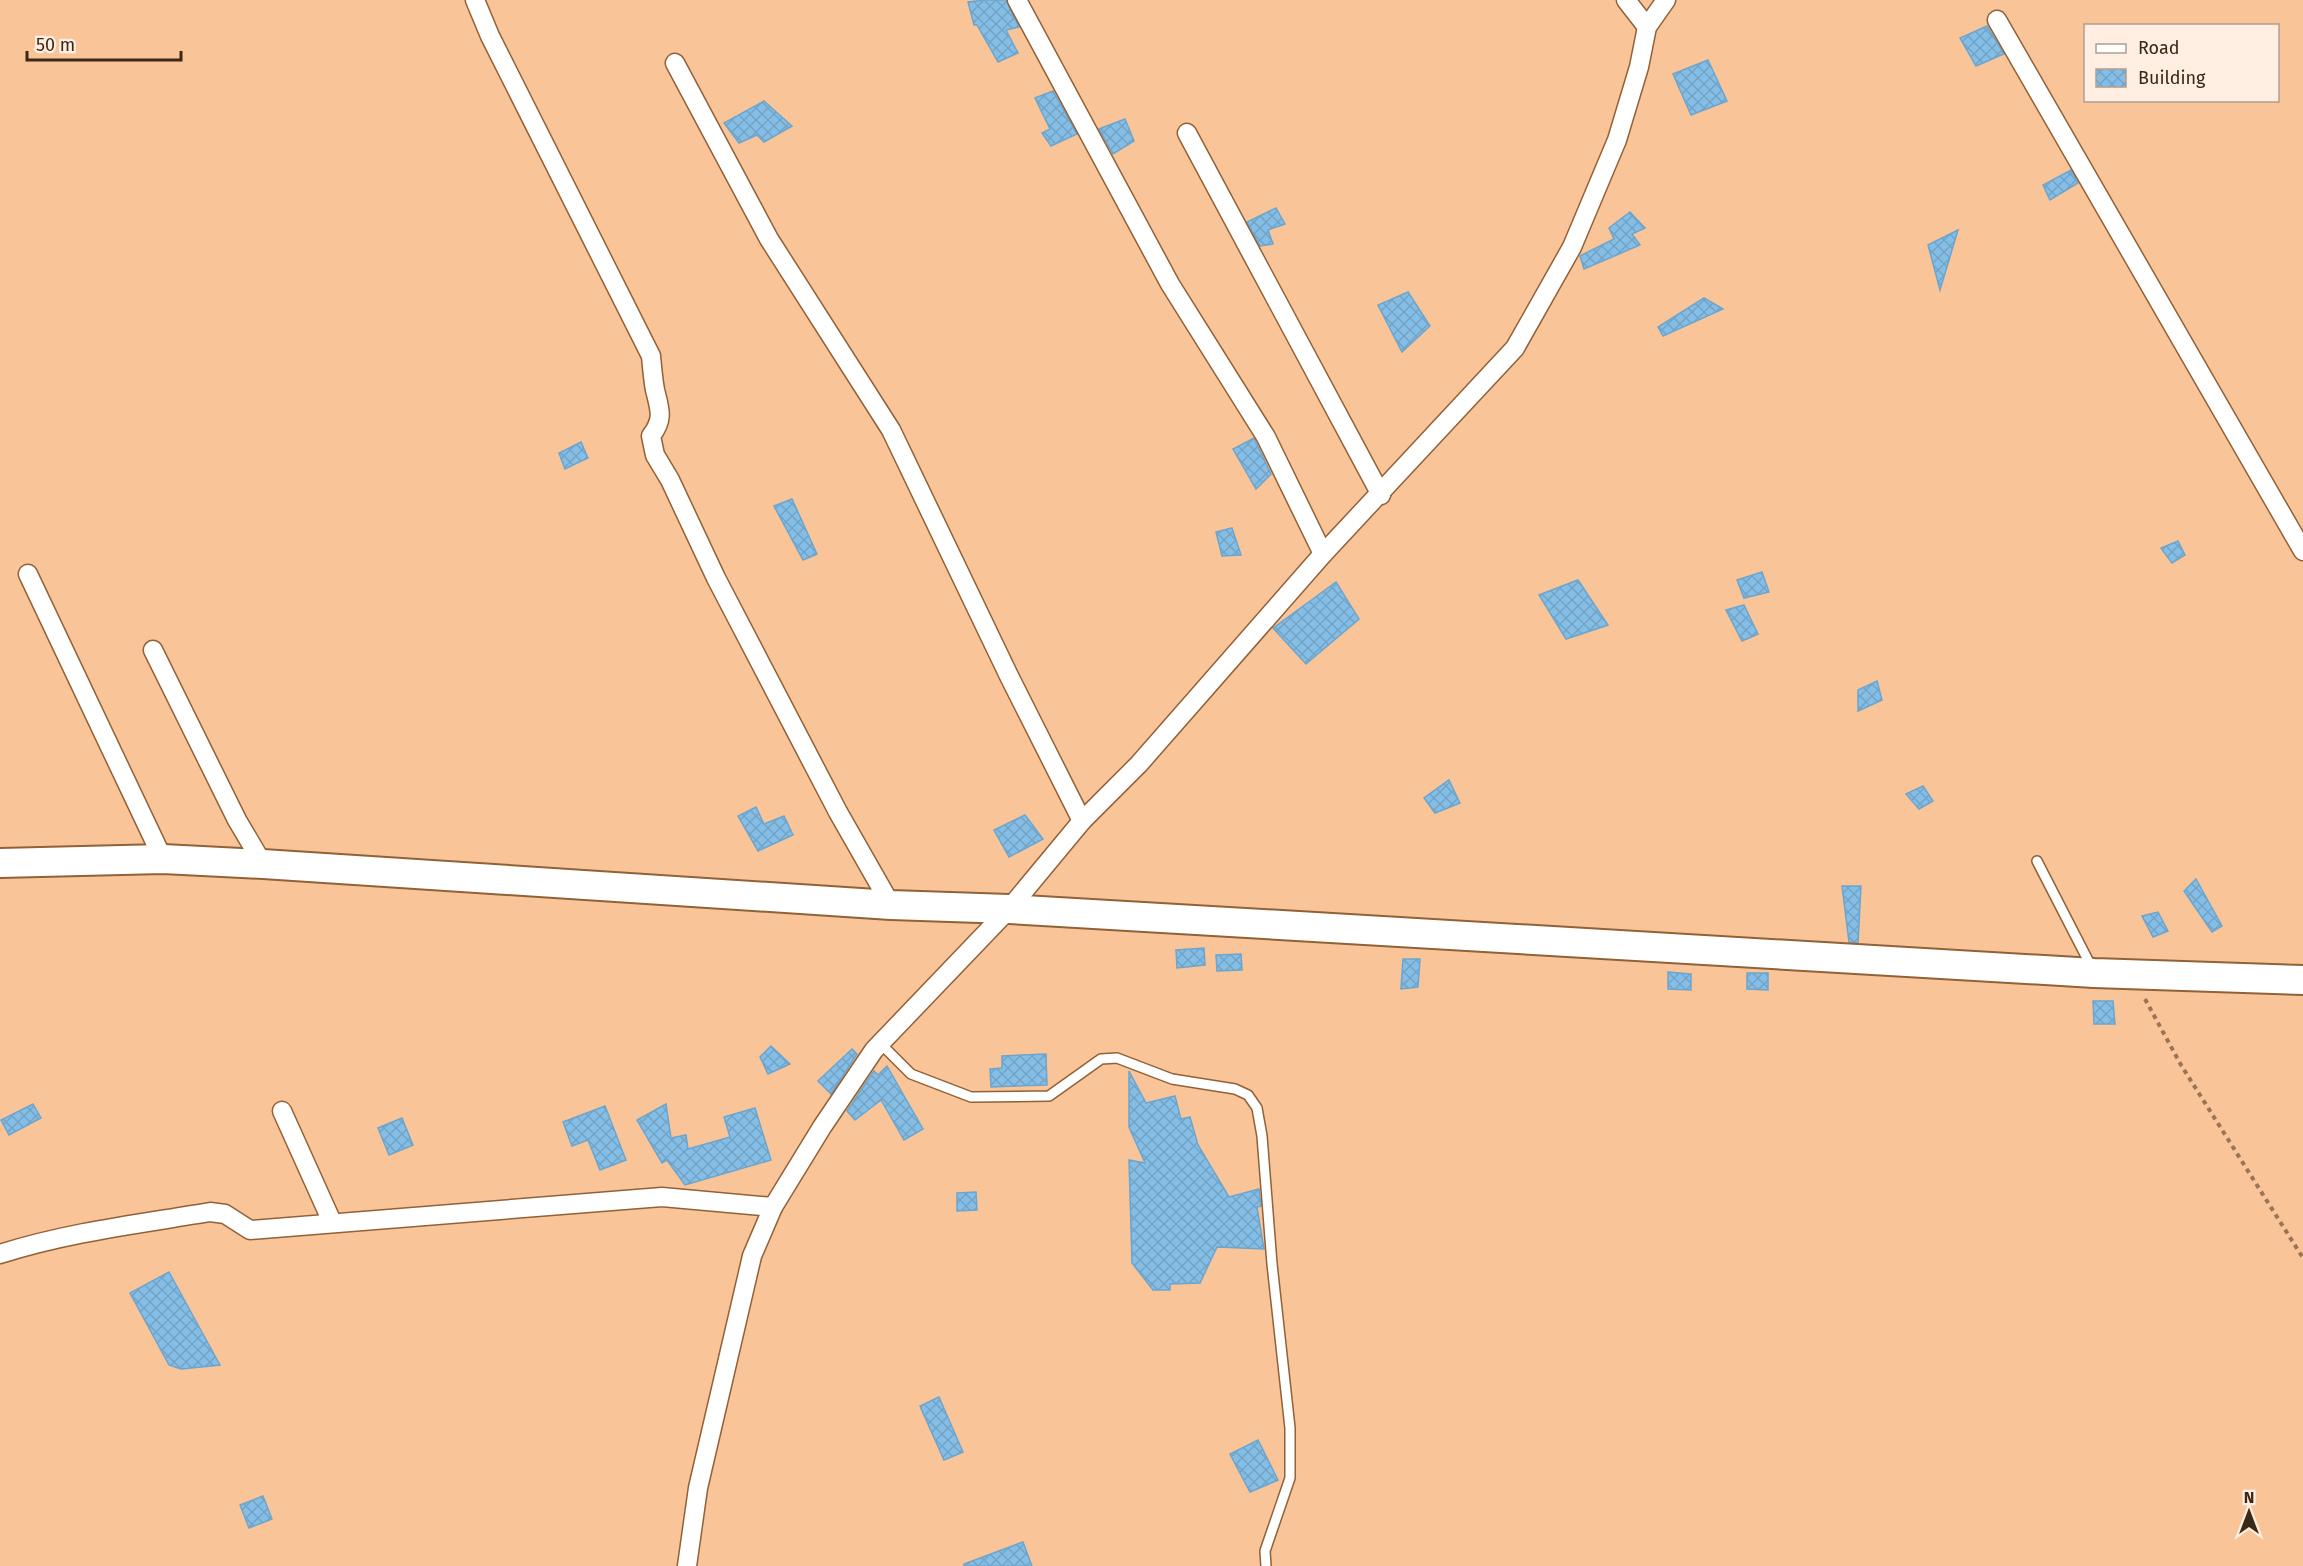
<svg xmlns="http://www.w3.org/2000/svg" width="2303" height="1566" viewBox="0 0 2303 1566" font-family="'Fira Sans',sans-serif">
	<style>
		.building { fill: url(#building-cross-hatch); stroke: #6ca5cd; stroke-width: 1.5 }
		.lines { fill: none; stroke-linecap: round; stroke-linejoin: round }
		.lane-casing { stroke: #916137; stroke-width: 12 }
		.street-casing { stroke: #916137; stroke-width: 21 }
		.primary-casing { stroke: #916137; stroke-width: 32 }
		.path { stroke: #997456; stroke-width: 4; stroke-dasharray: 4.5 4.5; stroke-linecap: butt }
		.lane { stroke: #fff; stroke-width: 9 }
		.street { stroke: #fff; stroke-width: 18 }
		.primary { stroke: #fff; stroke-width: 28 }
	</style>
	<defs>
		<pattern id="building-cross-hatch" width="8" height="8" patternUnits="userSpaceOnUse" patternTransform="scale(1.5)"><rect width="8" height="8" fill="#84bee7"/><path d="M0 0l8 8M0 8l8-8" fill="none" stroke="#73a3c5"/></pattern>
	</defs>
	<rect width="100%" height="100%" fill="#fac499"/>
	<g class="building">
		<polygon points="985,0 1006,0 1019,27 1006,30 1018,53 998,62 977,25 974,25 968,2"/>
		<polygon points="1987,26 2004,54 1976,66 1960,38"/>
		<polygon points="1708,60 1727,101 1691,115 1673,74"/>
		<polygon points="1053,91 1077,134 1051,146 1042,133 1050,129 1035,98"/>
		<polygon points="764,101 792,126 764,142 757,135 739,143 724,123"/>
		<polygon points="1125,119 1134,141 1113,154 1099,129"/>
		<polygon points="2071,170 2078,183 2050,200 2043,185"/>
		<polygon points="1276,208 1285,224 1268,230 1273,244 1260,246 1247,222"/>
		<polygon points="1630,212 1645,228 1632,234 1640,245 1584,269 1580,256 1614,239 1609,228"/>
		<polygon points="1958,230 1940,290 1928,245"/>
		<polygon points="1408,292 1430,326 1402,352 1378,305"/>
		<polygon points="1704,298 1723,309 1663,336 1658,327"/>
		<polygon points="1254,438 1271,474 1256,489 1233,449"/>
		<polygon points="581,442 588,458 565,469 559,453"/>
		<polygon points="792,499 817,554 803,560 774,506"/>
		<polygon points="1232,528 1241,555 1222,556 1216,532"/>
		<polygon points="2178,541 2185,555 2172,563 2161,548"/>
		<polygon points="1762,572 1769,592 1744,598 1737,580"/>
		<polygon points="1578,580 1608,625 1566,639 1539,595"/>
		<polygon points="1336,582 1359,619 1306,664 1273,628"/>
		<polygon points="1744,605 1758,634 1742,641 1726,610"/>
		<polygon points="1877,681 1882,700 1858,711 1858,690"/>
		<polygon points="1449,780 1460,803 1435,813 1424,798"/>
		<polygon points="1923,786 1933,801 1919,809 1906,794"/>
		<polygon points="756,807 764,824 784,816 793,835 758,851 738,816"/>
		<polygon points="1025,815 1043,839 1009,857 994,830"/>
		<polygon points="2196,879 2222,926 2212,932 2184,891"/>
		<polygon points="1842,886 1861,886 1858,943 1849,942"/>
		<polygon points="2158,912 2168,931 2153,937 2142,916"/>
		<polygon points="1204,948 1205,965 1177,968 1176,950"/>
		<polygon points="1241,954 1242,970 1217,971 1216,955"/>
		<polygon points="1403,959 1420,959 1418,987 1401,989"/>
		<polygon points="1668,972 1691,974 1691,990 1668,989"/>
		<polygon points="1747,973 1768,973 1768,990 1747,989"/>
		<polygon points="2093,1001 2113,1001 2115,1024 2094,1024"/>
		<polygon points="771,1046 790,1064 768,1074 760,1057"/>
		<polygon points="852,1049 857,1054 831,1094 818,1081"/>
		<polygon points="1046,1054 1047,1085 991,1087 990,1069 1002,1068 1002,1056"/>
		<polygon points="887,1066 923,1129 904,1140 881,1100 855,1120 847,1111 874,1071 878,1075"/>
		<polygon points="1129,1071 1146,1103 1175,1096 1181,1119 1190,1117 1198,1145 1229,1197 1259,1189 1261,1206 1257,1207 1264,1249 1217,1247 1200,1283 1170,1284 1170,1290 1153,1290 1132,1263 1129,1160 1145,1163 1129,1127"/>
		<polygon points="33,1104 41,1118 9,1135 1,1120"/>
		<polygon points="666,1104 671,1138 686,1135 688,1149 730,1137 724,1117 755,1108 771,1160 685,1185 667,1160 662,1163 637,1120"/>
		<polygon points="605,1106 626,1160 600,1170 588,1140 572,1146 563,1122"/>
		<polygon points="402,1118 413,1145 389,1155 378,1128"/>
		<polygon points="976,1192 977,1210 957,1211 957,1193"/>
		<polygon points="169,1272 220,1365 181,1369 169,1365 130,1293"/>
		<polygon points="939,1397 963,1452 944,1460 920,1406"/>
		<polygon points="1258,1440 1278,1480 1250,1492 1230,1454"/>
		<polygon points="263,1496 272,1519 249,1528 240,1505"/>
		<polygon points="1023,1542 1032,1566 964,1566 964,1564"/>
	</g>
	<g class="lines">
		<defs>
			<g id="lane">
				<polyline points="2037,861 2092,968"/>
				<polyline points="881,1044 911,1074 971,1097 1049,1096 1101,1059 1117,1058 1172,1079 1235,1089 1248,1095 1257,1108 1262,1136 1272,1264 1290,1428 1290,1478 1265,1551 1266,1566"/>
			</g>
			<g id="street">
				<path d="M475,0L490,36L651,356C652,367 653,379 655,390C660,410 664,419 651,436L655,455L670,480L716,578L838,812L891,905"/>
				<polyline points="1017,0 1170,284 1266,437 1323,554"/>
				<polyline points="1626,0 1647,27"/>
				<polyline points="1997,20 2303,551"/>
				<polyline points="675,63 769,239 891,430 1009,676 1082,821"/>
				<polyline points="1187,133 1381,495"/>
				<polyline points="28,574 163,859"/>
				<polyline points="153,650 237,820 263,864"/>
				<polyline points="282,1111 332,1222"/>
				<path d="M0,1254C69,1232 139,1224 210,1212L225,1214L250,1230L662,1197L773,1207"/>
				<polyline points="687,1566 698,1488 752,1256 773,1207 822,1127 874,1050 1009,909 1082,821 1139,764 1323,554 1515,348 1572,247 1617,140 1639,67 1647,27 1666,0"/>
			</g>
			<polyline id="primary" points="0,863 163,859 263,864 891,905 1009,909 2094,973 2303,980"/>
		</defs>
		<use href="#lane" class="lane-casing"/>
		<use href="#street" class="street-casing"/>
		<use href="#primary" class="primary-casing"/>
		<polyline class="path" points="2145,999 2181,1065 2303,1258"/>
		<use href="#lane" class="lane"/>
		<use href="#street" class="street"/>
		<use href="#primary" class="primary"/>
	</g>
	<rect x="2084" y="24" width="195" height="78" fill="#ffeee1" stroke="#b19e8f" stroke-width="1.5"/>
	<rect x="2096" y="44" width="30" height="9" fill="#ffffff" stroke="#b19e8f" stroke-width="1.5"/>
	<text x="2138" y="54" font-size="18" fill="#3b2715">Road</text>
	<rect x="2096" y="69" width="30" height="18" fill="url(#building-cross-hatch)" stroke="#b19e8f" stroke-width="1.5"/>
	<text x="2138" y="84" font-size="18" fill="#3b2715">Building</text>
	<g transform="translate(2249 1512)" stroke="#ffeee1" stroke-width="4.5" paint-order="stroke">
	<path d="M0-4.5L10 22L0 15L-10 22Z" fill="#3b2715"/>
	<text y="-9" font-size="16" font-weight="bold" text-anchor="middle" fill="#3b2715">N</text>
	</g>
	<path d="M27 51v9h154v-9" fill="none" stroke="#3b2715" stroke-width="3"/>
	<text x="36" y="51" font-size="18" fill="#3b2715" stroke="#ffeee1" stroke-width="4.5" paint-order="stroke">50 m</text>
</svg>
